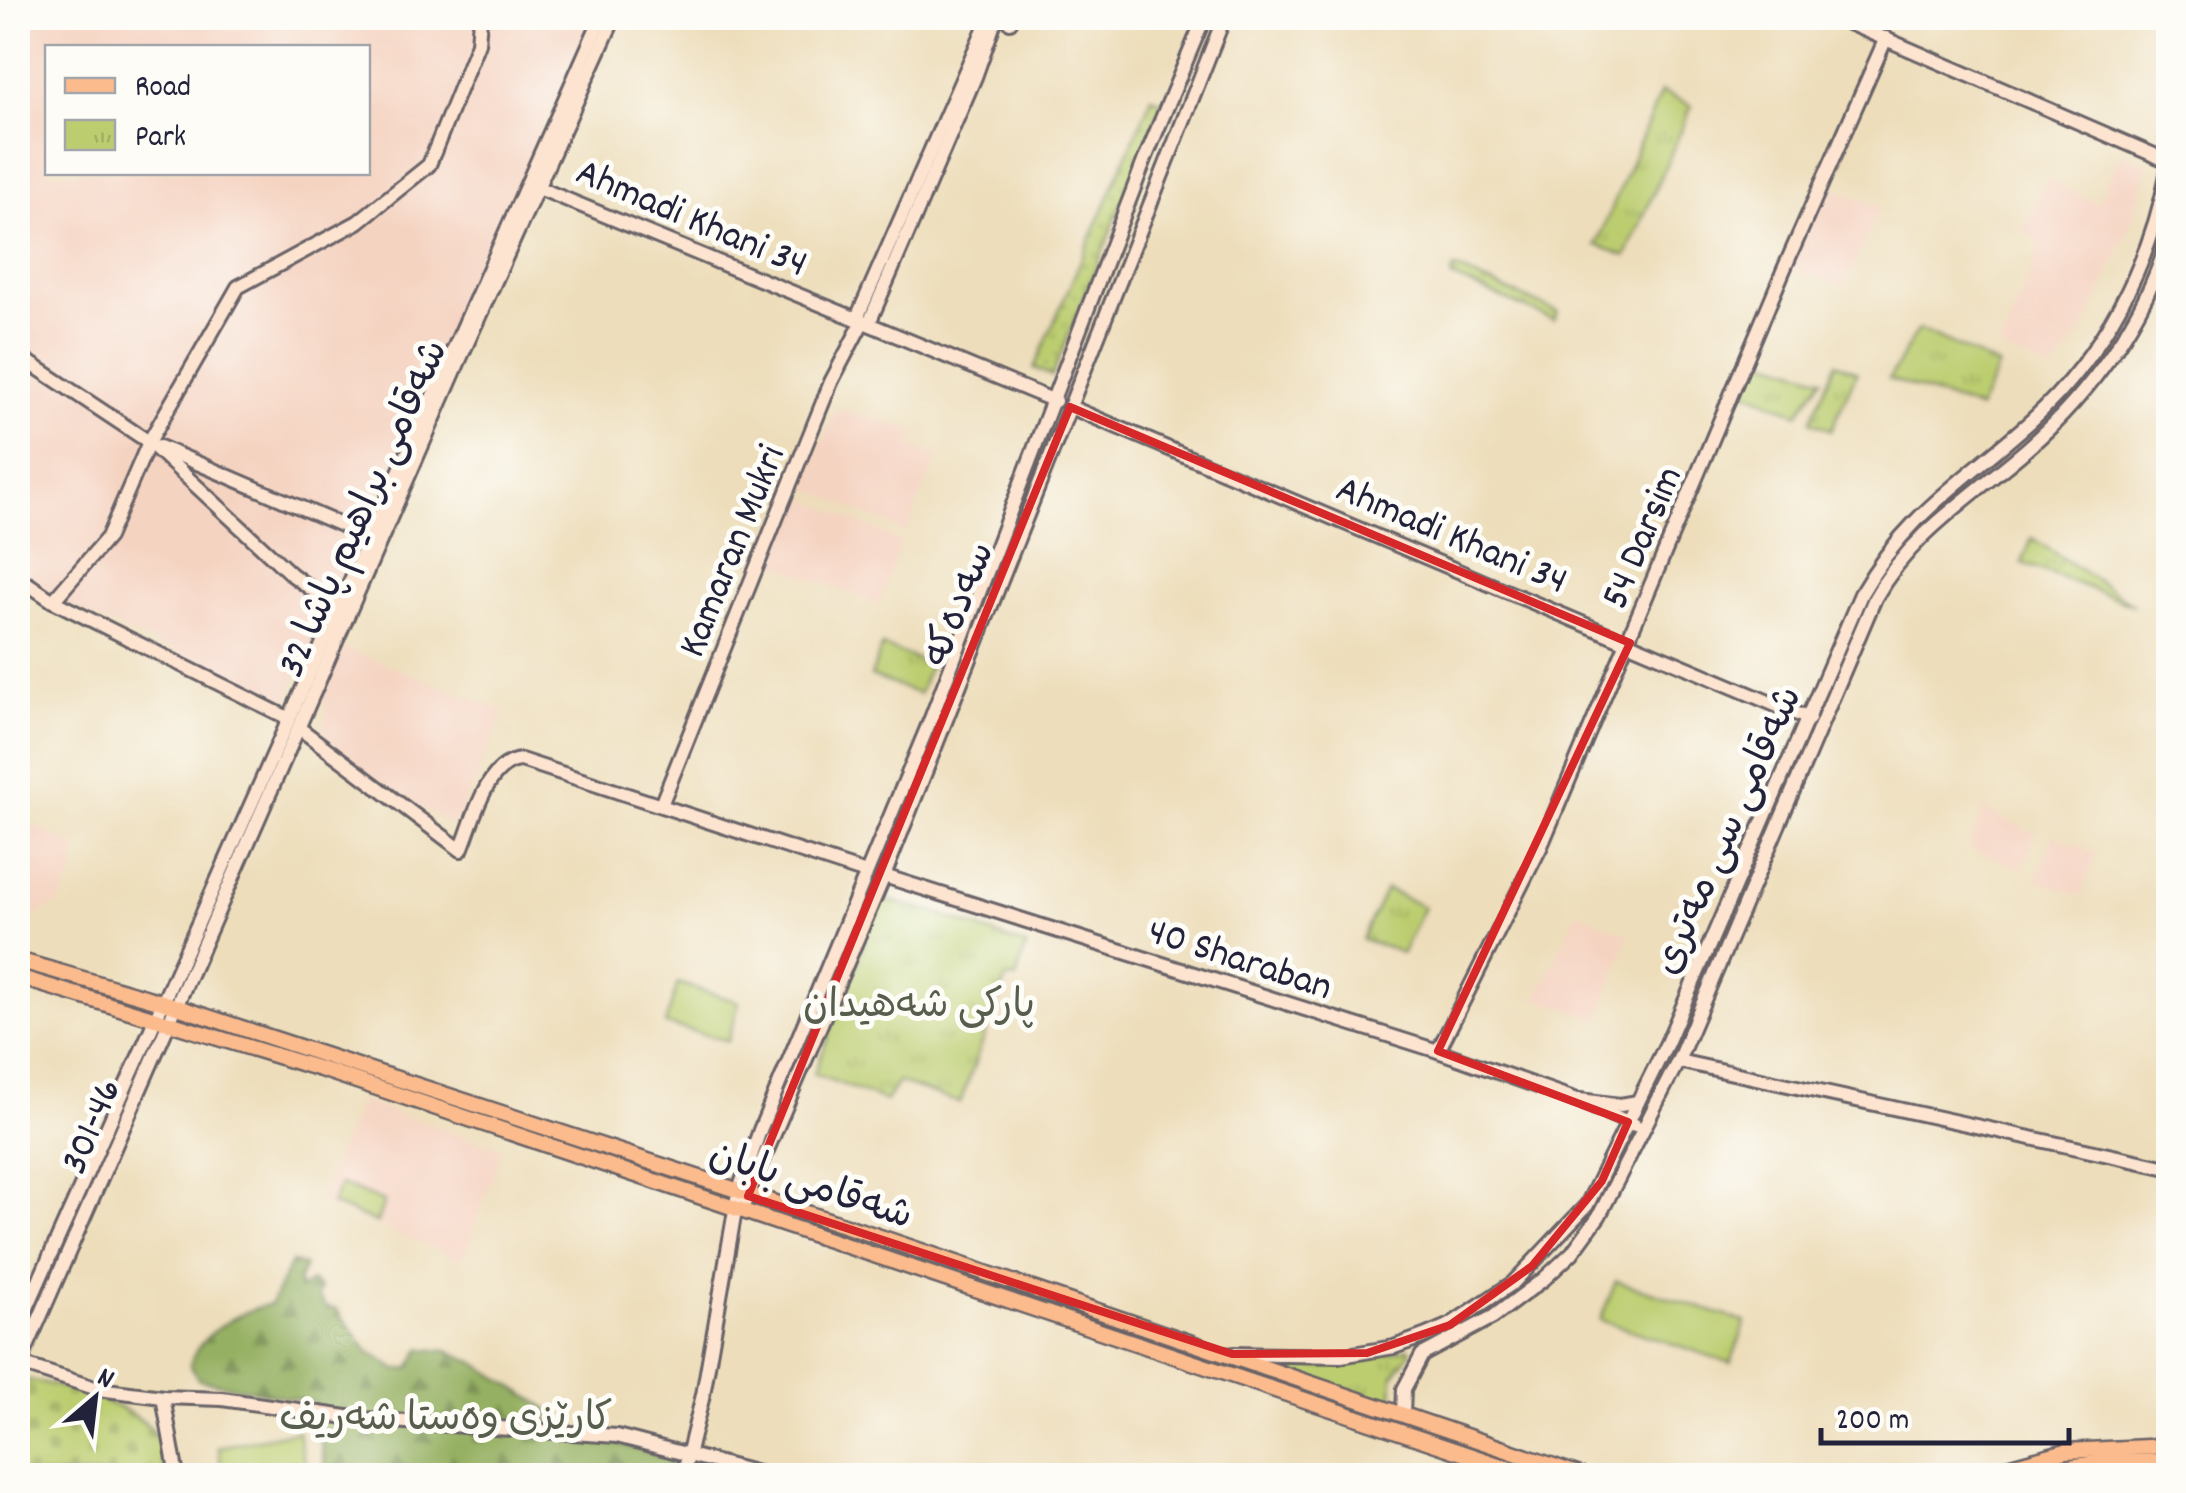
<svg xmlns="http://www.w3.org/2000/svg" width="2186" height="1493" viewBox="0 0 2186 1493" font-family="Dekko,'Playpen Sans Arabic',sans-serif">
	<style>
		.built { fill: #f5d3c1; fill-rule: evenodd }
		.grass { fill: url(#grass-dots); stroke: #6f7856; stroke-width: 2.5 }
		.forest { fill: url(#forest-firs); stroke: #5c694e; stroke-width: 2.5 }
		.cemetery { fill: url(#cemetery-stones); stroke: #6f7856; stroke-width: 2.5 }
		.park { fill: url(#park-tufts); stroke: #6f7856; stroke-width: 2.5 }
		.pitch { fill: #bccd70; stroke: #6f7856; stroke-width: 2.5 }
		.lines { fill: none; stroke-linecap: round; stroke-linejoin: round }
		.secondary-casing { stroke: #696367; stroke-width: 18 }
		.primary-casing { stroke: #696367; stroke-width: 19 }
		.highway-casing { stroke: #696367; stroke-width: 22 }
		.secondary { stroke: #fde4d1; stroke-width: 12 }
		.primary { stroke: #fbbb8d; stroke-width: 14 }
		.highway { stroke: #fbbb8d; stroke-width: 18 }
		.marked { fill: none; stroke: #d62828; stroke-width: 8; stroke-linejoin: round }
		.labels { text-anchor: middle; stroke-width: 10; stroke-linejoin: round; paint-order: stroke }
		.street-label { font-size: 40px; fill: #22223b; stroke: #fdfcf7 }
		.park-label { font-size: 40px; fill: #585e4e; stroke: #fdfcf7 }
	</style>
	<defs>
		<pattern id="grass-dots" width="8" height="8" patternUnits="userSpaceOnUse" patternTransform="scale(2.5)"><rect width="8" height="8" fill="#bccd70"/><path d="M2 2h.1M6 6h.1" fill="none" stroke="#a1b062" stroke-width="1.8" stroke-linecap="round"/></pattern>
		<pattern id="forest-firs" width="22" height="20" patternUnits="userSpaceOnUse" patternTransform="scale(2.5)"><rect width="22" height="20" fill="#95b062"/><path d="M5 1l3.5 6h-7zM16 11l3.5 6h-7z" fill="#798f52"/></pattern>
		<pattern id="cemetery-stones" width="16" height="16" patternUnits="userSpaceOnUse" patternTransform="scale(2.5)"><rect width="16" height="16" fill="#bccd70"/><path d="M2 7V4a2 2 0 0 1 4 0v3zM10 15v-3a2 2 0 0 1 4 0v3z" fill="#a1b062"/></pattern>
		<pattern id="park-tufts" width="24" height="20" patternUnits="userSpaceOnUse" patternTransform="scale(2.5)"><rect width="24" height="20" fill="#bccd70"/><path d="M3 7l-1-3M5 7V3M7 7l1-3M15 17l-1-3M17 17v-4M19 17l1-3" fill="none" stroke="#a1b062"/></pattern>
	</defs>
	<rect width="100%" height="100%" fill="#fdfcf7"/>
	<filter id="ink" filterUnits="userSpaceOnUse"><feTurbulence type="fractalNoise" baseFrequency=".01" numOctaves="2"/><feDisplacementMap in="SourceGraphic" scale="20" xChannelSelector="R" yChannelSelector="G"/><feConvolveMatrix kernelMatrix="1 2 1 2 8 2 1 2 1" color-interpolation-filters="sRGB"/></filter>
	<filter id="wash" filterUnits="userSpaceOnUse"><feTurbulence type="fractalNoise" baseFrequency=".0048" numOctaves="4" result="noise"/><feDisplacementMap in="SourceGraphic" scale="40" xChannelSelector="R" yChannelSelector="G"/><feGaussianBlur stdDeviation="2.25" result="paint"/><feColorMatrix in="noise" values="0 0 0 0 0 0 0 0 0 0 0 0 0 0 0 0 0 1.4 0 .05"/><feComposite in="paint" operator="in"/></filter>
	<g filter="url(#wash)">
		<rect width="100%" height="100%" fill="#edddba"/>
		<g class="built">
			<path d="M18,18H591L287,700L43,596L18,580ZM48,48H368V172H48Z"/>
			<polygon points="2122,152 2146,164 2144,179 2128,232 2084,328 2053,372 2000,349 2041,243 2022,231 2046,179 2097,203"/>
			<polygon points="1823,184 1880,207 1844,287 1789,268"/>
			<polygon points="836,409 916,431 910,445 938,456 906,533 803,486"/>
			<polygon points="800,496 901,541 879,605 772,563"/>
			<polygon points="343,647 505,711 455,827 395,794 321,738 327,714 321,700"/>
			<polygon points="1983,809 2036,834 2023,869 1968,848"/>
			<polygon points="36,826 76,847 74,873 59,903 18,926 18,836"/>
			<polygon points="2053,835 2096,853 2081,895 2036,881"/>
			<polygon points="1577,912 1629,935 1599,1019 1537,999"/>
			<polygon points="361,1101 503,1149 462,1260 322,1203 319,1197"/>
		</g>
		<g class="grass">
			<polygon points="1152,97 1163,102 1052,376 1034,368"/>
			<polygon points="1454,268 1558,312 1554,320 1451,277"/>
		</g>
		<path class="forest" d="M291,1262L305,1266L298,1281L300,1289L312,1281L320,1288L318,1297L327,1308L336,1309L368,1351L397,1370L410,1368L421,1349L448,1351L474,1362L551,1411L546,1421L674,1460L669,1476L326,1475L315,1403L199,1380L190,1365C199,1333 240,1311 271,1304Z"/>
		<path class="cemetery" d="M18,1379C53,1382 138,1405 156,1436C163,1447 163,1463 163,1475H18Z"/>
		<g class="park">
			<polygon points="1661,92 1692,106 1626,256 1596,245"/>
			<polygon points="1918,329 1999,366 1979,409 1889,379"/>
			<polygon points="1756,357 1823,378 1798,414 1743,390"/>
			<polygon points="1836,363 1857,372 1831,430 1811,421"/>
			<polygon points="2032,538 2134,605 2022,563"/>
			<polygon points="882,646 930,664 919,694 871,676"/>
			<polygon points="1386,889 1424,907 1402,953 1362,939"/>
			<polygon points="881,899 934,912 1026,946 1016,979 1006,978 960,1103 898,1082 886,1101 814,1074"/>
			<polygon points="1409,1348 1411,1352 1393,1376 1392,1410 1275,1369 1345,1365"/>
		</g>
		<g class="pitch">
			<polygon points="678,983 739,1002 728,1041 665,1024"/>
			<polygon points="340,1184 384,1202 377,1223 331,1204"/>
			<polygon points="1616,1281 1746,1322 1731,1363 1600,1320"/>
			<polygon points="298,1431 307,1475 223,1475 218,1447"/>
		</g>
	</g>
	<g filter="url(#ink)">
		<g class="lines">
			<defs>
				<g id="secondary">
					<polyline points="1837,18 2168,161"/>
					<polyline points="2166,18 2168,48"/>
					<polyline points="1010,22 1012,18"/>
					<polyline points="529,184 1055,401"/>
					<polyline points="857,318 984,29"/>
					<polyline points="869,323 975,77 996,18"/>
					<polyline points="18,355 149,442 291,574 337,608"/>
					<polyline points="1070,407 1809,719"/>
					<polyline points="160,447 369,537"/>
					<polyline points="18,577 53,601 288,718"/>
					<polyline points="53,601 108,537 149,442 238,287 358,222 429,165 478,43 480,18"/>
					<path d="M299,728L461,850C473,822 486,762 521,760L866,873"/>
					<polyline points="661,805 831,382 863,321"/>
					<polyline points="884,876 1438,1051 1577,1100 1635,1125"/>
					<polyline points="1438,1051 1541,846 1784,269 1886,38"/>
					<polyline points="1678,1061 2168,1168"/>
					<polyline points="1580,1100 1620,1105 1638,1102"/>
					<polyline points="745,1202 884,876 1224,18"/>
					<polyline points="18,1328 601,18"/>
					<path d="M1233,1354L1341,1356L1394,1347L1424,1336L1450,1325L1513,1283L1587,1205L1667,1043L1861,594C1907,513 1964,481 2031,421C2104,354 2150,265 2168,170"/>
					<polyline points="18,1363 98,1389 163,1397 222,1399 361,1419 617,1436 769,1476"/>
					<polyline points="20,1363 459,361 614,18"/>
					<polyline points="163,1397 177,1476"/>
					<path d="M1403,1414L1404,1389L1422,1355L1493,1317L1544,1279L1572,1253L1599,1216L1678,1061L1875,598C1911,533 1973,496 2028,448C2089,395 2146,317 2168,239"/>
					<polyline points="683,1476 703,1395 738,1193 760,1130 932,716 1145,159 1204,18"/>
				</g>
				<g id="primary">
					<polyline points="18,960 162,1002 874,1235 1583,1476"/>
					<polyline points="18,977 330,1072 1531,1476"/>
					<polyline points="1974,1476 2066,1451 2168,1446"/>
				</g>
				<polyline id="highway" points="2022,1476 2104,1464 2168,1463"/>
			</defs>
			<use href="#secondary" class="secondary-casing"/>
			<use href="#primary" class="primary-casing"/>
			<use href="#highway" class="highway-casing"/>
			<use href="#secondary" class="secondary"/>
			<use href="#primary" class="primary"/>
			<use href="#highway" class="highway"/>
		</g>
	</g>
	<path class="marked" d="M1070,407L1630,643L1438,1051L1628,1122L1602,1181L1532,1266L1450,1325L1367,1353L1232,1354L748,1196Z"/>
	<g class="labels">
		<g class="street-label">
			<text transform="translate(693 215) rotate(23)" y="14">Ahmadi Khani 34</text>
			<text transform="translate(360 507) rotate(-66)" y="14">شەقامی براهیم پاشا 32</text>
			<text transform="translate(1453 532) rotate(23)" y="14">Ahmadi Khani 34</text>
			<text transform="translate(1639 536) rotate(-67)" y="14">54 Darsim</text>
			<text transform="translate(729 550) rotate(-68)" y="14">Kamaran Mukri</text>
			<text transform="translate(956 603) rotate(-68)" y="14">سەدەکە</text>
			<text transform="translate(1725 829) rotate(-66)" y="14">شەقامی سی مەتری</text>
			<text transform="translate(1241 956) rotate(18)" y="14">40 Sharaban</text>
			<text transform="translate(88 1125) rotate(-67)" y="14">301-46</text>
			<text transform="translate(812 1182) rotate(18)" y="14">شەقامی بابان</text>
		</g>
		<g class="park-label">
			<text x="919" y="1016">پارکی شەهیدان</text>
			<text x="446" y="1429">کارێزی وەستا شەریف</text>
		</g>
	</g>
	<rect width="2186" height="1493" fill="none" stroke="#fdfcf7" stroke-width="60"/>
	<rect x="45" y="45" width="325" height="130" fill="#fdfcf7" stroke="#a5a5ac" stroke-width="2.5"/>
	<rect x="65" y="78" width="50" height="15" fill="#fbbb8d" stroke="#a5a5ac" stroke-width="2.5"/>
	<text x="135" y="95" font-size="30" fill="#22223b">Road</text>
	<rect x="65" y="120" width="50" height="30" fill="url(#park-tufts)" stroke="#a5a5ac" stroke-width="2.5"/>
	<text x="135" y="145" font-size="30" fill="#22223b">Park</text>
	<g transform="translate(95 1398) rotate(28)" stroke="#fdfcf7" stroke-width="8" paint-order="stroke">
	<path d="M0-8L18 38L0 25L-18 38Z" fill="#22223b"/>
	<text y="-15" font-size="28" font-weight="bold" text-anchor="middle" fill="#22223b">N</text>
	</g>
	<path d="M1821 1428v15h248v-15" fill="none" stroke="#22223b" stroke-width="5"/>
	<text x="1836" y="1428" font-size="30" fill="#22223b" stroke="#fdfcf7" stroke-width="8" paint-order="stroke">200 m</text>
</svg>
